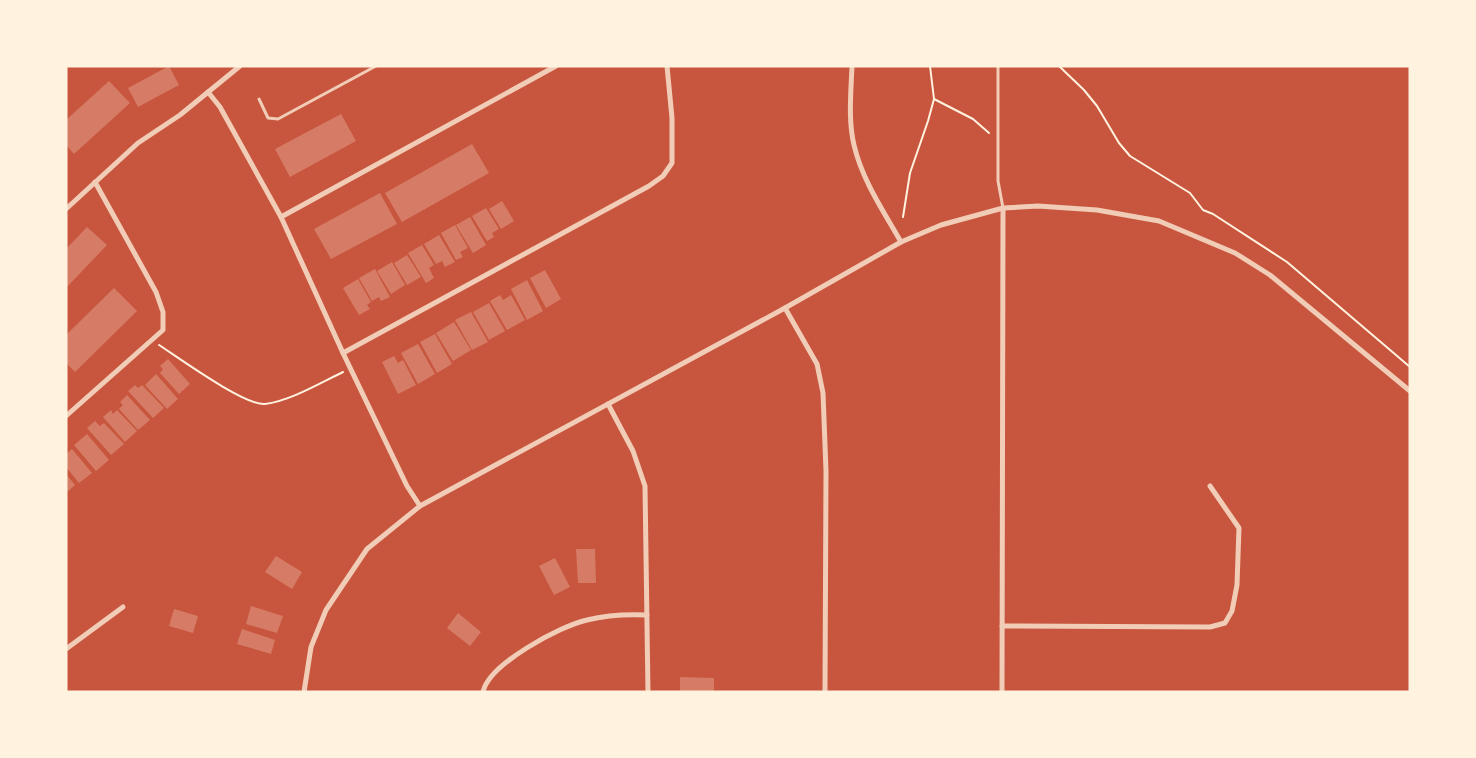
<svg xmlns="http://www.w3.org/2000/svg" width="1476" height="758" viewBox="0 0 1476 758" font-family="Lato,sans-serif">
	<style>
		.building { fill: #d67c66 }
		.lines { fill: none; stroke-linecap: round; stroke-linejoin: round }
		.path { stroke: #fff3e0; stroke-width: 2 }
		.service { stroke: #f1ccb7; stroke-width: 3 }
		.minor { stroke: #f1ccb7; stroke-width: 5 }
	</style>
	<rect width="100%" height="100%" fill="#c8553d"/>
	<g class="building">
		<polygon points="169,66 179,85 138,107 128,88"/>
		<polygon points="109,81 130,103 74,154 66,145 66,120"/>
		<polygon points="341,114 356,141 290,177 275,149"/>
		<polygon points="472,144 489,173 402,222 385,193"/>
		<polygon points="380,193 397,224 331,259 314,229"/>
		<polygon points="502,201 514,221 501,229 489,209"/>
		<polygon points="486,208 499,229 492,233 494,237 487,241 472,216"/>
		<polygon points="470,217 486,245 473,253 456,225"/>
		<polygon points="455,225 468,248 460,252 463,257 456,260 441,233"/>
		<polygon points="87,227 107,245 66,288 66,249"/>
		<polygon points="439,235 455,262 445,267 442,261 436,264 424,244"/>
		<polygon points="422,245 434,265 429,268 434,278 426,283 408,253"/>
		<polygon points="407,255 421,277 407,285 394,263"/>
		<polygon points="392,262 405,285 391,294 377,271"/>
		<polygon points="375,269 390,297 381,301 379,297 372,301 359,278"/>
		<polygon points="545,270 561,299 546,308 530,278"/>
		<polygon points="358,279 371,302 367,305 370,309 359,315 343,288"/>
		<polygon points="527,280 543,311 527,320 511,289"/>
		<polygon points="114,288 137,311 75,372 66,363 66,335"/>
		<polygon points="500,295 503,300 511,295 525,320 507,330 490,301"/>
		<polygon points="489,303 505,331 489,340 473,312"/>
		<polygon points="471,312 488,342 472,350 455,320"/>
		<polygon points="454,322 471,350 453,361 436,333"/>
		<polygon points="435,334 452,364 437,373 420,342"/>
		<polygon points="418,344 435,374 418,384 401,353"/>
		<polygon points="394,356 398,363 403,360 416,385 398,394 382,362"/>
		<polygon points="168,359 190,384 179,394 160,373 163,369 160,366"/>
		<polygon points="156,374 178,399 167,409 145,385"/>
		<polygon points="135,385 138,388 142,385 164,408 153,418 128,391"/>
		<polygon points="127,395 150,420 138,430 119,409 123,405 120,402"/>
		<polygon points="111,410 113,414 117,410 137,431 125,442 103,417"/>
		<polygon points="95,421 100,426 104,423 124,444 111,455 87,428"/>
		<polygon points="87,434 109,460 96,471 74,445"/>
		<polygon points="72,449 92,473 79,483 66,467 66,454"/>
		<polygon points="66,474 75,485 66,493"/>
		<polygon points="576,549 595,549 596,583 578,583"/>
		<polygon points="276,556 302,572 292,589 265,572"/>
		<polygon points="555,558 570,587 554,595 539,566"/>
		<polygon points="251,606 283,616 277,633 246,624"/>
		<polygon points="174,609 198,616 193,633 169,626"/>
		<polygon points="458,613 481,632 470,646 447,628"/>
		<polygon points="242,629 275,640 271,654 237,644"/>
		<polygon points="680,677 714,678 714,692 680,692"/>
	</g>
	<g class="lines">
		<g class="path">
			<polyline points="1059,66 1084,90 1097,106 1119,143 1130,156 1190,193 1203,210 1213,214 1287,262 1410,367"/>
			<polyline points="934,99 973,119 989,133"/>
			<polyline points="903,217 910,173 928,121 934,99 930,66"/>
			<path d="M159,345C179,358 245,406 265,404C290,401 320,383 343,372"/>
		</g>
		<g class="service">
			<polyline points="998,66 998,181 1003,208"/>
			<polyline points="259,99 268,118 278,119 376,66"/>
		</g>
		<g class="minor">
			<path d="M852,66C851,92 848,120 854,145C862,180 884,212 901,242"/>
			<polyline points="208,92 220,107 281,217 343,353 407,486 420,506"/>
			<polyline points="66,209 138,143 180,115 240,66"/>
			<polyline points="281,217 556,66"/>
			<polyline points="785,308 817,364 823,393 826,471 825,692"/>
			<polyline points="343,353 649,186 663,176 672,163 672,118 667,66"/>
			<polyline points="608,404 633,451 645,486 648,692"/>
			<polyline points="66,416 163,330 163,312 156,292 95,182"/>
			<polyline points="1002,626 1210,627 1225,623 1232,611 1237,585 1239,528 1210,486"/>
			<polyline points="66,649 123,607"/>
			<polyline points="304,692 311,647 326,610 367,549 420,506 785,308 901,242 941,225 1003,208 1038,206 1097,210 1159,221 1235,253 1270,275 1410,391"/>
			<path d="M483,692C489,664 560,626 587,620C607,615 626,614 647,615"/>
			<polyline points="1002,692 1003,208"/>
		</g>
	</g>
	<rect width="1476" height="758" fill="none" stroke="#fff3e0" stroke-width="135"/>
</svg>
